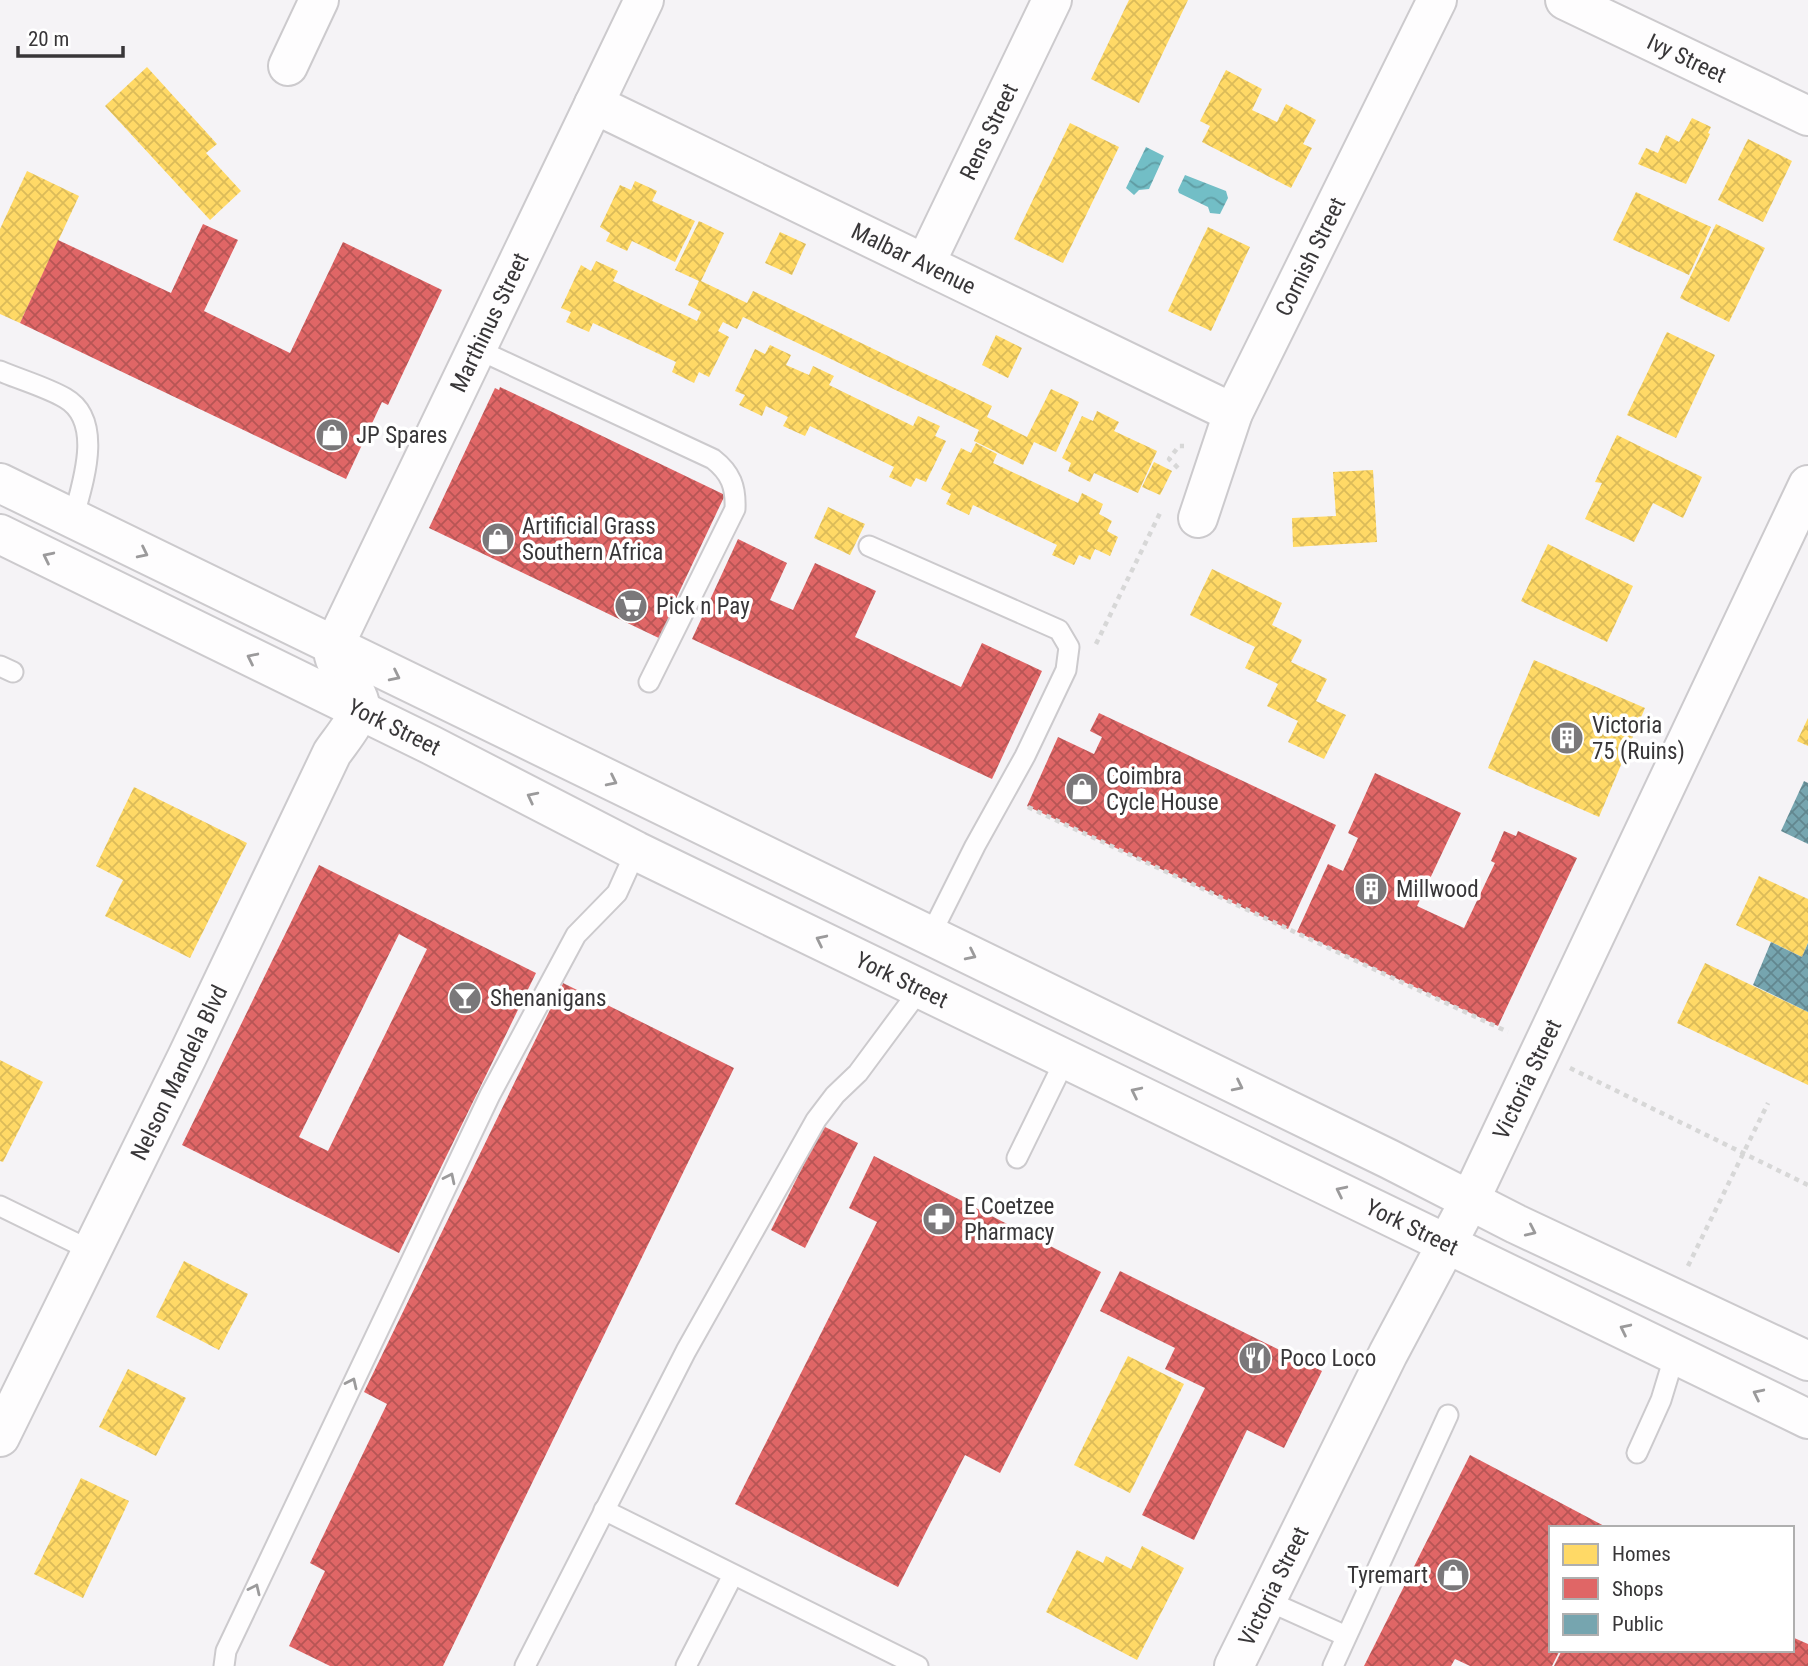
<svg xmlns="http://www.w3.org/2000/svg" width="1808" height="1666" viewBox="0 0 1808 1666" font-family="'Roboto Condensed',sans-serif">
	<style>
		.water { fill: url(#water-waves) }
		.homes { fill: url(#homes-cross-hatch) }
		.shops { fill: url(#shops-cross-hatch); fill-rule: evenodd }
		.public { fill: url(#public-cross-hatch) }
		.lines { fill: none; stroke-linecap: round; stroke-linejoin: round }
		.service-casing { stroke: #cccacd; stroke-width: 23 }
		.minor-casing { stroke: #cccacd; stroke-width: 42 }
		.tertiary-casing { stroke: #cccacd; stroke-width: 42 }
		.secondary-casing { stroke: #cccacd; stroke-width: 42 }
		.path { stroke: #d7d7d7; stroke-width: 4.5; stroke-dasharray: 5 5; stroke-linecap: butt }
		.service { stroke: #fefdfe; stroke-width: 19 }
		.minor { stroke: #fefdfe; stroke-width: 38 }
		.tertiary { stroke: #fefdfe; stroke-width: 38 }
		.secondary { stroke: #fefdfe; stroke-width: 38 }
		.oneway { stroke: #9b9a9b }
		.labels { text-anchor: middle; stroke-width: 7; stroke-linejoin: round; paint-order: stroke }
		.street-label { font-size: 23px; fill: #383638; stroke: #fff }
		.poi-label { font-size: 23px; fill: #383638; stroke: #fff; text-anchor: start }
	</style>
	<defs>
		<pattern id="water-waves" width="16" height="10" patternUnits="userSpaceOnUse" patternTransform="scale(1.75)"><rect width="16" height="10" fill="#72bec6"/><path d="M0 5q4-4 8 0t8 0" fill="none" stroke="#5f9ba2"/></pattern>
		<pattern id="homes-cross-hatch" width="8" height="8" patternUnits="userSpaceOnUse" patternTransform="scale(1.75)"><rect width="8" height="8" fill="#ffd966"/><path d="M0 0l8 8M0 8l8-8" fill="none" stroke="#dbbb59"/></pattern>
		<pattern id="shops-cross-hatch" width="8" height="8" patternUnits="userSpaceOnUse" patternTransform="scale(1.75)"><rect width="8" height="8" fill="#e06666"/><path d="M0 0l8 8M0 8l8-8" fill="none" stroke="#b75555"/></pattern>
		<pattern id="public-cross-hatch" width="8" height="8" patternUnits="userSpaceOnUse" patternTransform="scale(1.75)"><rect width="8" height="8" fill="#76a5af"/><path d="M0 0l8 8M0 8l8-8" fill="none" stroke="#62878f"/></pattern>
	</defs>
	<rect width="100%" height="100%" fill="#f5f3f6"/>
	<g class="water">
		<polygon points="1146,147 1164,156 1149,189 1139,190 1134,195 1126,188"/>
		<polygon points="1185,175 1226,191 1228,198 1220,214 1210,213 1208,207 1179,193 1178,190"/>
	</g>
	<g class="homes">
		<polygon points="1129,0 1188,0 1139,103 1091,79"/>
		<polygon points="147,67 217,144 206,153 241,191 210,220 105,106"/>
		<polygon points="1226,70 1262,89 1252,110 1277,122 1286,104 1316,120 1303,144 1312,148 1291,188 1202,142 1210,126 1200,121"/>
		<polygon points="1692,118 1711,127 1708,133 1710,134 1686,184 1638,164 1646,148 1658,153 1666,135 1679,142"/>
		<polygon points="1070,123 1119,147 1063,263 1014,239"/>
		<polygon points="1748,139 1792,161 1763,222 1718,200"/>
		<polygon points="27,171 79,196 20,323 0,314 0,229"/>
		<polygon points="635,181 657,191 652,201 695,221 675,262 632,241 627,251 606,241 610,233 600,227 620,185 631,190"/>
		<polygon points="1636,192 1711,227 1689,275 1613,240"/>
		<polygon points="699,221 724,233 701,281 747,303 753,291 992,406 987,417 1027,437 1051,389 1079,402 1056,452 1034,442 1023,465 974,441 979,430 743,317 737,329 723,322 718,331 729,337 709,377 699,372 694,383 672,372 676,362 593,323 589,332 566,322 571,312 561,308 581,265 591,271 596,261 618,271 613,281 697,321 701,312 688,305 699,281 675,270"/>
		<polygon points="1716,224 1765,248 1729,322 1680,298"/>
		<polygon points="1208,227 1250,247 1211,331 1168,311"/>
		<polygon points="780,232 806,244 792,275 765,263"/>
		<polygon points="1667,332 1715,355 1676,438 1627,415"/>
		<polygon points="996,335 1022,348 1008,378 982,365"/>
		<polygon points="770,345 791,355 786,365 809,375 813,366 834,376 829,385 913,426 918,416 940,426 935,436 946,441 926,482 916,478 911,487 889,477 894,467 810,426 805,436 783,426 788,417 766,406 762,416 739,405 745,395 735,391 755,349 765,354"/>
		<polygon points="1097,411 1119,422 1114,431 1157,451 1138,493 1094,473 1090,482 1068,471 1071,463 1062,458 1082,416 1093,421"/>
		<polygon points="1617,435 1702,477 1683,518 1653,503 1634,542 1585,519 1602,483 1595,482"/>
		<polygon points="976,443 997,454 993,463 1078,503 1082,493 1103,504 1099,514 1112,521 1107,531 1118,537 1110,556 1095,549 1090,560 1079,555 1074,565 1052,555 1057,545 973,505 969,515 946,504 951,494 941,489 961,448 971,453"/>
		<polygon points="1154,462 1172,471 1160,495 1142,487"/>
		<polygon points="1373,470 1377,542 1293,547 1292,518 1336,516 1333,472"/>
		<polygon points="828,507 865,524 850,555 814,538"/>
		<polygon points="1548,544 1633,586 1607,642 1521,601"/>
		<polygon points="1212,569 1282,603 1272,625 1302,640 1291,662 1327,679 1316,701 1346,715 1324,759 1288,742 1298,721 1267,706 1278,684 1245,668 1255,647 1190,615"/>
		<polygon points="1534,660 1645,708 1599,817 1488,768"/>
		<polygon points="1808,718 1808,746 1797,741"/>
		<polygon points="134,787 247,843 190,958 105,916 123,880 96,866"/>
		<polygon points="1759,876 1808,899 1808,943 1802,957 1736,925"/>
		<polygon points="1705,963 1808,1012 1808,1085 1677,1023"/>
		<polygon points="0,1060 43,1082 3,1162 0,1161"/>
		<polygon points="184,1261 248,1294 219,1350 156,1317"/>
		<polygon points="1128,1356 1184,1384 1130,1493 1074,1465"/>
		<polygon points="128,1369 186,1398 156,1456 99,1427"/>
		<polygon points="81,1478 129,1501 83,1598 34,1574"/>
		<polygon points="1142,1546 1184,1568 1137,1660 1046,1612 1077,1550 1103,1563 1106,1556 1131,1569"/>
	</g>
	<g class="shops">
		<polygon points="203,224 238,240 204,311 290,353 343,242 442,290 388,405 382,402 346,479 20,323 58,240 171,293"/>
		<polygon points="500,387 725,495 673,605 680,609 665,641 429,528 495,388 499,390"/>
		<polygon points="738,539 787,563 770,600 793,610 815,563 876,591 855,637 961,687 982,643 1042,671 992,779 692,639"/>
		<polygon points="1099,713 1336,825 1288,929 1027,806 1058,737 1094,754 1102,737 1090,731"/>
		<polygon points="1375,773 1461,813 1417,906 1464,928 1495,863 1491,861 1504,831 1516,836 1518,831 1577,858 1498,1026 1297,932 1328,864 1343,871 1358,838 1348,833"/>
		<path d="M319,865L536,973L399,1253L182,1145ZM399,934L427,949L328,1151L299,1137Z"/>
		<polygon points="563,983 734,1068 443,1666 330,1666 289,1646 325,1571 310,1563 387,1404 364,1392"/>
		<polygon points="823,1126 858,1143 805,1248 771,1230"/>
		<polygon points="874,1156 1101,1272 1000,1473 965,1455 898,1587 735,1504 877,1222 849,1208"/>
		<polygon points="1120,1271 1322,1371 1284,1448 1247,1430 1194,1540 1142,1515 1205,1388 1165,1369 1175,1348 1100,1311"/>
		<polygon points="1470,1455 1608,1528 1551,1528 1551,1650 1560,1650 1552,1666 1470,1666 1455,1659 1451,1666 1364,1666"/>
		<polygon points="1792,1637 1808,1644 1808,1666 1554,1666 1562,1650 1792,1650"/>
	</g>
	<g class="public">
		<polygon points="1804,781 1808,783 1808,844 1781,831"/>
		<polygon points="1771,942 1802,957 1808,943 1808,1012 1753,985"/>
	</g>
	<g class="lines">
		<defs>
			<g id="service">
				<path d="M477,349L713,459C731,473 736,487 735,509L649,682"/>
				<path d="M0,371C21,380 46,387 65,398C105,421 82,485 73,519"/>
				<polyline points="869,546 1059,630 1069,647 1066,670 1025,756 975,846 930,936"/>
				<polyline points="0,666 13,672"/>
				<polyline points="1017,1158 1066,1058"/>
				<polyline points="0,1206 92,1251"/>
				<polyline points="1637,1453 1661,1400 1675,1354"/>
				<polyline points="604,1510 918,1666"/>
				<polyline points="1266,1600 1346,1636"/>
				<polyline points="224,1666 226,1651 490,1095 576,935 617,893 636,851"/>
				<polyline points="525,1666 686,1351 816,1120 835,1095 858,1073 921,988"/>
				<polyline points="686,1666 733,1575"/>
				<polyline points="1333,1666 1448,1415"/>
			</g>
			<g id="minor">
				<path id="s1" d="M1565,0L1808,116"/>
				<polyline points="288,66 319,0"/>
				<path id="s2" d="M594,104L1233,413"/>
				<path id="s3" d="M925,264L1052,0"/>
				<path id="s4" d="M1198,518L1233,413L1437,0"/>
				<path id="s5" d="M334,646L644,0"/>
				<path id="s6" d="M1234,1666L1388,1354L1469,1202L1808,485"/>
			</g>
			<g id="tertiary">
				<path id="s7" d="M0,1437L187,1057L332,753C341,740 354,725 359,711C366,692 328,667 334,646"/>
			</g>
			<g id="secondary">
				<polyline points="0,483 1389,1159 1516,1224 1808,1361"/>
				<path id="s8" d="M0,534L431,745L636,851L1808,1419"/>
			</g>
		</defs>
		<use href="#service" class="service-casing"/>
		<use href="#minor" class="minor-casing"/>
		<use href="#tertiary" class="tertiary-casing"/>
		<use href="#secondary" class="secondary-casing"/>
		<g class="path">
			<polyline points="1178,468 1169,459 1179,446 1184,446"/>
			<polyline points="1096,644 1161,511"/>
			<polyline points="1028,807 1508,1032"/>
			<polyline points="1570,1068 1808,1185"/>
			<polyline points="1688,1266 1768,1103"/>
		</g>
		<use href="#service" class="service"/>
		<use href="#minor" class="minor"/>
		<use href="#tertiary" class="tertiary"/>
		<use href="#secondary" class="secondary"/>
	</g>
	<defs><path id="oneway-chevron" d="M-2-3.5L2.5 0L-2 3.5" fill="none" stroke-width="1.6" stroke-linecap="round" stroke-linejoin="round" transform="scale(1.75)"/></defs>
	<g class="oneway">
		<use href="#oneway-chevron" transform="translate(143 553) rotate(26)"/>
		<use href="#oneway-chevron" transform="translate(48 557) rotate(-154)"/>
		<use href="#oneway-chevron" transform="translate(252 658) rotate(-154)"/>
		<use href="#oneway-chevron" transform="translate(395 676) rotate(26)"/>
		<use href="#oneway-chevron" transform="translate(612 781) rotate(26)"/>
		<use href="#oneway-chevron" transform="translate(532 797) rotate(-153)"/>
		<use href="#oneway-chevron" transform="translate(821 940) rotate(-154)"/>
		<use href="#oneway-chevron" transform="translate(971 955) rotate(26)"/>
		<use href="#oneway-chevron" transform="translate(1238 1086) rotate(26)"/>
		<use href="#oneway-chevron" transform="translate(1136 1092) rotate(-154)"/>
		<use href="#oneway-chevron" transform="translate(450 1178) rotate(-64)"/>
		<use href="#oneway-chevron" transform="translate(1341 1191) rotate(-154)"/>
		<use href="#oneway-chevron" transform="translate(1531 1231) rotate(25)"/>
		<use href="#oneway-chevron" transform="translate(1625 1329) rotate(-154)"/>
		<use href="#oneway-chevron" transform="translate(352 1383) rotate(-65)"/>
		<use href="#oneway-chevron" transform="translate(1758 1394) rotate(-154)"/>
		<use href="#oneway-chevron" transform="translate(255 1589) rotate(-65)"/>
	</g>
	<defs>
		<symbol id="shop-disc" viewBox="-11 -11 22 22"><circle r="9.5" fill="#7a787a" stroke="#fff"/><path d="M-5-2.5h2.3a2.7 3.5 0 0 1 5.4 0H5L5.5 6h-11ZM-1.5-2.5h3a1.5 2.3 0 0 0-3 0Z" fill="#fff"/></symbol>
		<symbol id="supermarket-disc" viewBox="-11 -11 22 22"><circle r="9.5" fill="#7a787a" stroke="#fff"/><path d="M-6-5.5h2.5l.6 2H6L4.5 2H-2.5L-4.4-4H-6ZM-1.5 3.2a1.3 1.3 0 1 0 .1 0ZM3 3.2a1.3 1.3 0 1 0 .1 0Z" fill="#fff"/></symbol>
		<symbol id="building-disc" viewBox="-11 -11 22 22"><circle r="9.5" fill="#7a787a" stroke="#fff"/><path d="M-4-6H4V6H1V3H-1V6H-4ZM-2.5-4.3h1.7v1.8h-1.7ZM.8-4.3h1.7v1.8H.8ZM-2.5-1h1.7V.8h-1.7ZM.8-1h1.7V.8H.8Z" fill="#fff"/></symbol>
		<symbol id="bar-disc" viewBox="-11 -11 22 22"><circle r="9.5" fill="#7a787a" stroke="#fff"/><path d="M-6-5H6L.8 .8V4.5H3.5V6h-7V4.5H-.8V.8Z" fill="#fff"/></symbol>
		<symbol id="pharmacy-disc" viewBox="-11 -11 22 22"><circle r="9.5" fill="#7a787a" stroke="#fff"/><path d="M-2-6h4v4h4v4h-4v4h-4v-4h-4v-4h4Z" fill="#fff"/></symbol>
		<symbol id="restaurant-disc" viewBox="-11 -11 22 22"><circle r="9.5" fill="#7a787a" stroke="#fff"/><path d="M-5-6h1v4h1v-4h1v4h1v-4h1v5L-1.5 .5V6h-2V.5L-5-1ZM5-6V6H3V1.5H1.5Q1.5-4 5-6Z" fill="#fff"/></symbol>
	</defs>
	<g fill-rule="evenodd">
		<use href="#shop-disc" x="313" y="416" width="38" height="38"/>
		<use href="#shop-disc" x="479" y="520" width="38" height="38"/>
		<use href="#supermarket-disc" x="612" y="587" width="38" height="38"/>
		<use href="#building-disc" x="1548" y="719" width="38" height="38"/>
		<use href="#shop-disc" x="1063" y="770" width="38" height="38"/>
		<use href="#building-disc" x="1352" y="870" width="38" height="38"/>
		<use href="#bar-disc" x="446" y="979" width="38" height="38"/>
		<use href="#pharmacy-disc" x="920" y="1200" width="38" height="38"/>
		<use href="#restaurant-disc" x="1236" y="1339" width="38" height="38"/>
		<use href="#shop-disc" x="1434" y="1556" width="38" height="38"/>
	</g>
	<g class="labels">
		<g class="street-label">
			<text dy="8" stroke="none"><textPath href="#s1" startOffset="135">Ivy Street</textPath></text>
			<text dy="8" stroke="none"><textPath href="#s3" startOffset="147">Rens Street</textPath></text>
			<text dy="8" stroke="none"><textPath href="#s4" startOffset="285">Cornish Street</textPath></text>
			<text dy="8" stroke="none"><textPath href="#s2" startOffset="355">Malbar Avenue</textPath></text>
			<text dy="8" stroke="none"><textPath href="#s5" startOffset="359">Marthinus Street</textPath></text>
			<text dy="8" stroke="none"><textPath href="#s8" startOffset="439">York Street</textPath></text>
			<text dy="8" stroke="none"><textPath href="#s8" startOffset="1006">York Street</textPath></text>
			<text dy="8" stroke="none"><textPath href="#s7" startOffset="406">Nelson Mandela Blvd</textPath></text>
			<text dy="8" stroke="none"><textPath href="#s6" startOffset="656">Victoria Street</textPath></text>
			<text dy="8" stroke="none"><textPath href="#s8" startOffset="1573">York Street</textPath></text>
			<text dy="8" stroke="none"><textPath href="#s6" startOffset="89">Victoria Street</textPath></text>
		</g>
		<g class="poi-label">
			<text x="356" y="443">JP Spares</text>
			<text x="522" y="534">Artificial Grass<tspan x="522" dy="26">Southern Africa</tspan></text>
			<text x="656" y="614">Pick n Pay</text>
			<text x="1592" y="733">Victoria<tspan x="1592" dy="26">75 (Ruins)</tspan></text>
			<text x="1106" y="784">Coimbra<tspan x="1106" dy="26">Cycle House</tspan></text>
			<text x="1396" y="897">Millwood</text>
			<text x="490" y="1006">Shenanigans</text>
			<text x="964" y="1214">E Coetzee<tspan x="964" dy="26">Pharmacy</tspan></text>
			<text x="1280" y="1366">Poco Loco</text>
			<text x="1428" y="1583" text-anchor="end">Tyremart</text>
		</g>
	</g>
	<rect x="1549" y="1526" width="245" height="126" fill="#ffffff" stroke="#afafaf" stroke-width="2"/>
	<rect x="1563" y="1544" width="35" height="21" fill="#ffd966" stroke="#afafaf" stroke-width="2"/>
	<text x="1612" y="1561" font-size="21" fill="#383638">Homes</text>
	<rect x="1563" y="1578" width="35" height="21" fill="#e06666" stroke="#afafaf" stroke-width="2"/>
	<text x="1612" y="1596" font-size="21" fill="#383638">Shops</text>
	<rect x="1563" y="1614" width="35" height="21" fill="#76a5af" stroke="#afafaf" stroke-width="2"/>
	<text x="1612" y="1631" font-size="21" fill="#383638">Public</text>
	<path d="M18 46v10h105v-10" fill="none" stroke="#383638" stroke-width="3.5"/>
	<text x="28" y="46" font-size="21" fill="#383638" stroke="#ffffff" stroke-width="5" paint-order="stroke">20 m</text>
</svg>
